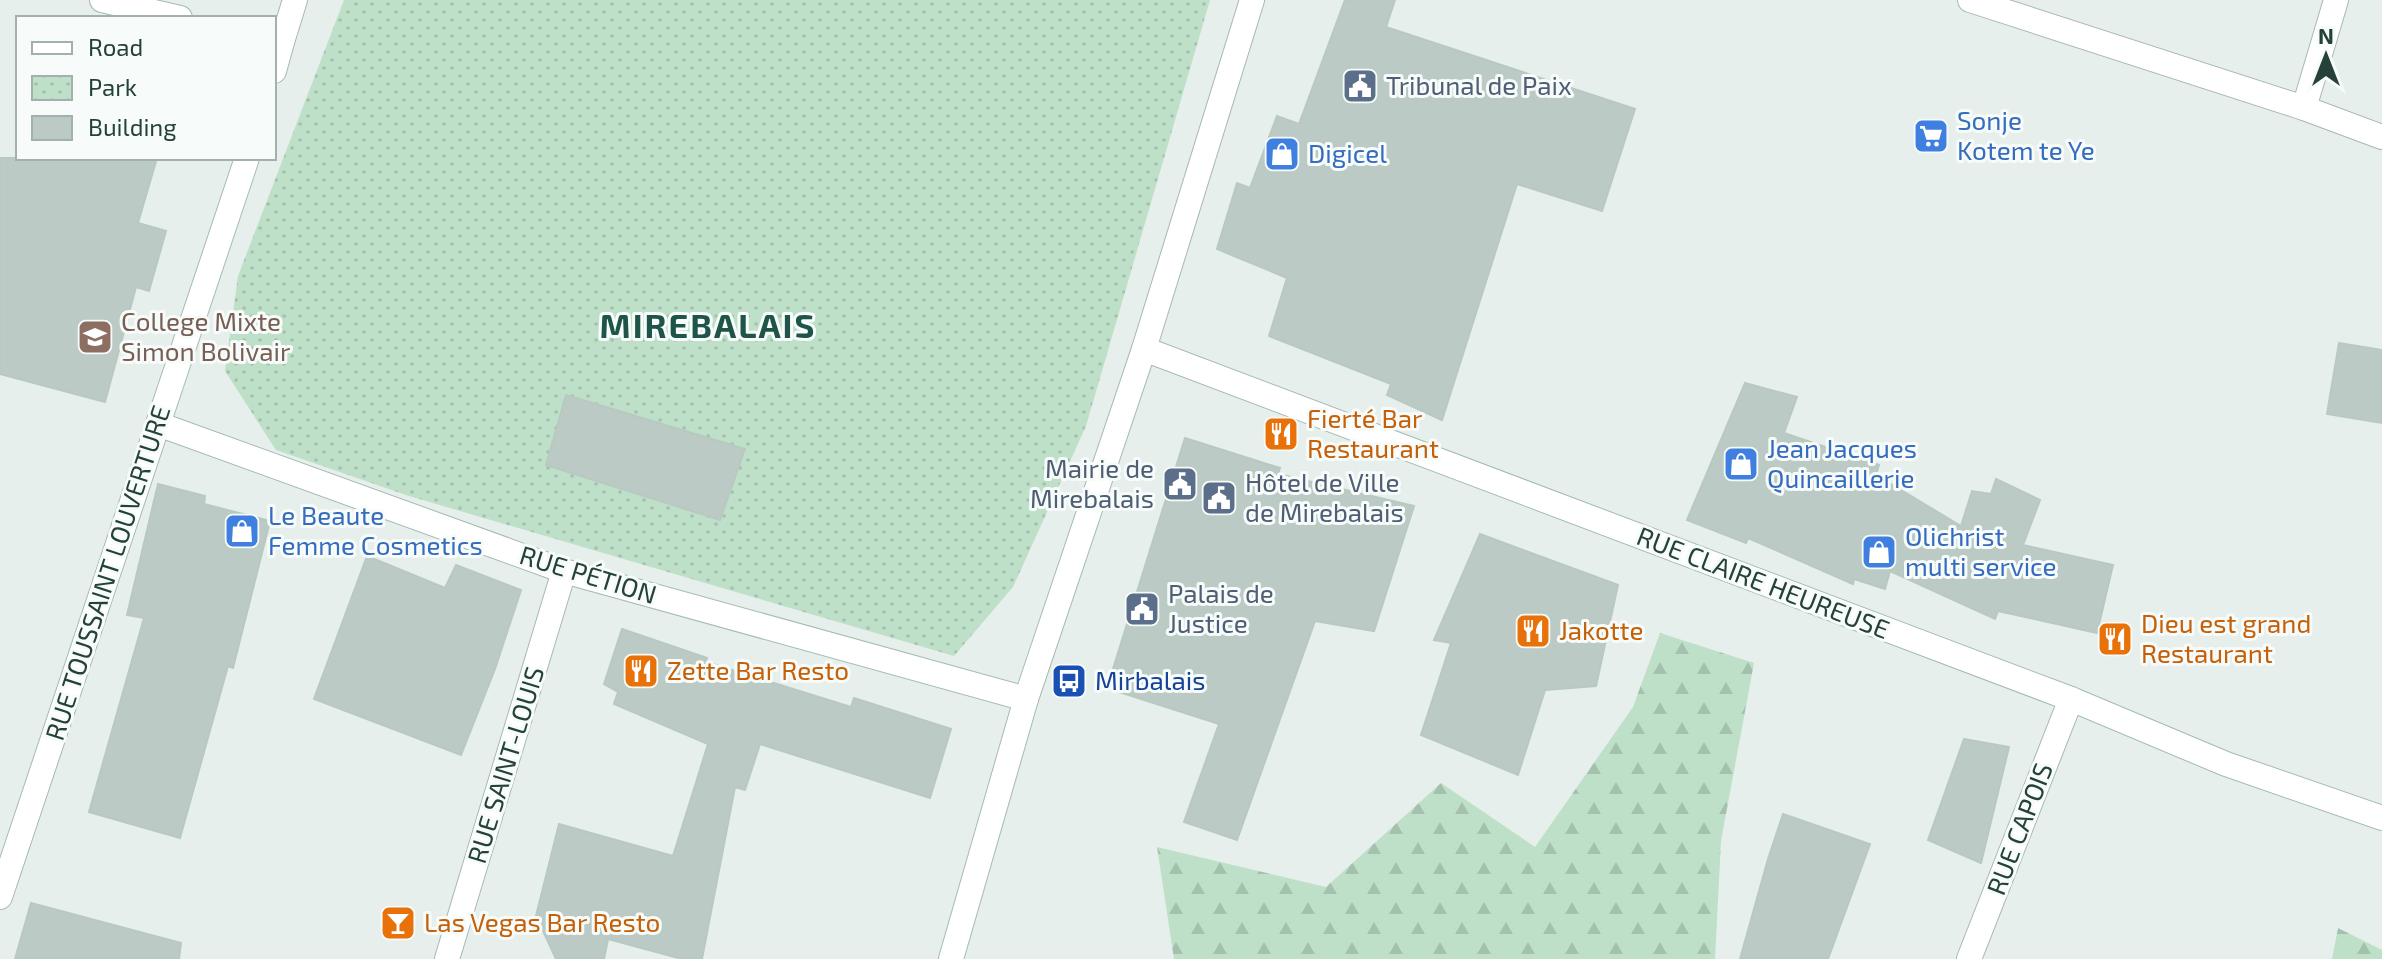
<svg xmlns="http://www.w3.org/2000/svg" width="2382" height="959" viewBox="0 0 2382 959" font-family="'Exo 2',sans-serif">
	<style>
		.forest { fill: url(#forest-firs) }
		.park { fill: url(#park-dots) }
		.building { fill: #bbcac4; stroke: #b8c9c2; stroke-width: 2 }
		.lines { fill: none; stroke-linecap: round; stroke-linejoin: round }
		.lane-casing { stroke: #a8b8b2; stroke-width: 26 }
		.street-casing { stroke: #a8b8b2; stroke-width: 26 }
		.secondary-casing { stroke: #a4bbb3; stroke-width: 26 }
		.lane { stroke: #fff; stroke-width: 24 }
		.street { stroke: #fff; stroke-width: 24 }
		.secondary { stroke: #fff; stroke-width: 24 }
		.labels { text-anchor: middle; stroke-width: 6; stroke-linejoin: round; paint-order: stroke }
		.service-label { font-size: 26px; fill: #4e5e75; stroke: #f7fbf9; text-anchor: start }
		.shop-label { font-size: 26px; fill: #366cbe; stroke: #f7fbf9; text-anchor: start }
		.education-label { font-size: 26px; fill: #785e54; stroke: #f7fbf9; text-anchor: start }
		.food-label { font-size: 26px; fill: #c56008; stroke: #f7fbf9; text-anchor: start }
		.street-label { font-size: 26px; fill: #24423a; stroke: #f7fbf9 }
		.transit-label { font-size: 26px; fill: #164399; stroke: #f7fbf9; text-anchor: start }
		.district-label { font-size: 34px; font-weight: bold; letter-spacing: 2px; fill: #1f5548; stroke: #f7fbf9 }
	</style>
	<defs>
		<pattern id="forest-firs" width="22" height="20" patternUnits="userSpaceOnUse" patternTransform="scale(2)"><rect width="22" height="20" fill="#bfe0c8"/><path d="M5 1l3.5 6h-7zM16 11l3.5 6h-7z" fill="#a4c1ad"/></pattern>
		<pattern id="park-dots" width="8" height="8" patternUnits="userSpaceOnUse" patternTransform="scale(2)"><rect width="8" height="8" fill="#bfe0c8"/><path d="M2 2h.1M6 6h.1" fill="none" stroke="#a4c1ad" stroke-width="1.8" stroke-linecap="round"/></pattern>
	</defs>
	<rect width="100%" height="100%" fill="#e6efeb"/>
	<g class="forest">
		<polygon points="1660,633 1754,663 1721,841 1715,959 1174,959 1157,847 1326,887 1441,783 1535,847 1633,707"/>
		<polygon points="2338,928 2382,950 2382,959 2332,959"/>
	</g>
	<polygon class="park" points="344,0 1210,0 1086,426 1013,587 954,656 409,496 276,450 225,371 238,276"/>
	<g class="building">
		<polygon points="1345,0 1395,0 1386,27 1635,109 1602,211 1517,184 1442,420 1387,395 1391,384 1269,336 1287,278 1217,249 1237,183 1250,188 1277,116 1299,124"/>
		<polygon points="0,158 157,158 138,223 166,231 149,291 136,287 105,402 0,374"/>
		<polygon points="2339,343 2382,350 2382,423 2327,414"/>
		<polygon points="1745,383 1797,397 1784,433 1879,465 1876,475 1961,526 1972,491 1991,494 1996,479 2040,500 2023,545 2113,565 2097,633 1998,611 1995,619 1890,571 1885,589 1854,579 1853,584 1748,538 1746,543 1687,520"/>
		<polygon points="566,395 745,449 720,520 546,465"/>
		<polygon points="1185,438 1280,468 1278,474 1414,506 1374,631 1315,621 1237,840 1184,822 1219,724 1107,688"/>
		<polygon points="158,484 205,496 204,504 270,521 233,668 228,666 180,838 89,812 144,618 127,615"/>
		<polygon points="1480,534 1618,585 1596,686 1545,690 1518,775 1421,735 1451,643 1434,640"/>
		<polygon points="367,556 445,588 456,565 521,590 495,669 461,755 314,699"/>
		<polygon points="622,629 707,658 706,662 851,707 854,698 951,729 930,798 760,744 745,790 735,787 702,959 682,959 608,939 604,959 556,959 536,916 559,824 673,856 708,744 614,704 618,692 604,684"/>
		<polygon points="1964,739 2009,747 1981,863 1928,840"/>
		<polygon points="1783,814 1870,844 1828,959 1740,959 1768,859"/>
		<polygon points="31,903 181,943 179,959 15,959"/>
	</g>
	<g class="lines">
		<defs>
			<polyline id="lane" points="2304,108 2336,0"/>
			<g id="street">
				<polyline points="1970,0 2304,108 2382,137"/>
				<polyline points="282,42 295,0"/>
				<polyline points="1144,349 1252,0"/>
				<polyline points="0,897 158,424"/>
				<polyline points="447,959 564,571"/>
				<polyline points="1969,959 2071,699"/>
			</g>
			<g id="secondary">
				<polyline points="102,0 180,18"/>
				<polyline points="274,40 282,42 274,71"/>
				<polyline points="247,158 158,424 564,571 1026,699"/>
				<polyline points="951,959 1026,699 1144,349 2071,699 2226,764 2382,818"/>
			</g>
		</defs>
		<use href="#lane" class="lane-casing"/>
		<use href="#street" class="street-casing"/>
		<use href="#secondary" class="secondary-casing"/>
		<use href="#lane" class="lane"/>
		<use href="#street" class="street"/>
		<use href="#secondary" class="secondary"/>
	</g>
	<defs>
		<symbol id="civic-square" viewBox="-11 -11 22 22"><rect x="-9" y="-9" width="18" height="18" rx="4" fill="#5c6f8a" stroke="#f7fbf9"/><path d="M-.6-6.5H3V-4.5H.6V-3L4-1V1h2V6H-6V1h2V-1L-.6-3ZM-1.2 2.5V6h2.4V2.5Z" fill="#fff"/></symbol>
		<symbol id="supermarket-square" viewBox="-11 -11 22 22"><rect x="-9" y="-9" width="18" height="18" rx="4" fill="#3f7fe0" stroke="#f7fbf9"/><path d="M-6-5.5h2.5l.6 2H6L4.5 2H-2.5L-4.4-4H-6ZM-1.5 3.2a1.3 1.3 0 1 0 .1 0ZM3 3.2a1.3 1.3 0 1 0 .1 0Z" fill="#fff"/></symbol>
		<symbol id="shop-square" viewBox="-11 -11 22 22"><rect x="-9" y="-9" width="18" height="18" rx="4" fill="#3f7fe0" stroke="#f7fbf9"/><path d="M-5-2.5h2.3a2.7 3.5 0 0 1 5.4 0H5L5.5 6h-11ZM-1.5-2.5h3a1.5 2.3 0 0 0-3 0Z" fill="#fff"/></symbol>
		<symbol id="school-square" viewBox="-11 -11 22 22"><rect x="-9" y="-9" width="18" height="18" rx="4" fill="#8d6e63" stroke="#f7fbf9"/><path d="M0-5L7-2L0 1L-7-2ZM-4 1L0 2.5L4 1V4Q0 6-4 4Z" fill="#fff"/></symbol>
		<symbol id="restaurant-square" viewBox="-11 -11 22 22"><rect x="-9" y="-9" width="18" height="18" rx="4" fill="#e8710a" stroke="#f7fbf9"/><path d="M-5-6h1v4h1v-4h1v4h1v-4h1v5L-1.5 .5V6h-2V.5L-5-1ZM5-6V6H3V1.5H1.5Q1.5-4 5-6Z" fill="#fff"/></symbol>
		<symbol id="bus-square" viewBox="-11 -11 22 22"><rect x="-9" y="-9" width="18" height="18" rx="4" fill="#1a4fb4" stroke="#f7fbf9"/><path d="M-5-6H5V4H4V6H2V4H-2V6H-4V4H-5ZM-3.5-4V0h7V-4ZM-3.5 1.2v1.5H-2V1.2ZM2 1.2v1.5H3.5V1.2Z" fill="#fff"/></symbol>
		<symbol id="bar-square" viewBox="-11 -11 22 22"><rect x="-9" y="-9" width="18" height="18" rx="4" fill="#e8710a" stroke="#f7fbf9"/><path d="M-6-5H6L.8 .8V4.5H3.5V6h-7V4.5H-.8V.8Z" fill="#fff"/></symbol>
	</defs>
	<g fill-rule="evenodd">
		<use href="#civic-square" x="1340" y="66" width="40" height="40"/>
		<use href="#supermarket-square" x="1911" y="116" width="40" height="40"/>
		<use href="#shop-square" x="1262" y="134" width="40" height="40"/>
		<use href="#school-square" x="75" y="317" width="40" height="40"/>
		<use href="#restaurant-square" x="1261" y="414" width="40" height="40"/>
		<use href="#shop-square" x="1721" y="444" width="40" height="40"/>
		<use href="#civic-square" x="1160" y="464" width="40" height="40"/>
		<use href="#civic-square" x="1199" y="478" width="40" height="40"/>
		<use href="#shop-square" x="222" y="511" width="40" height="40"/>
		<use href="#shop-square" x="1859" y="532" width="40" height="40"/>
		<use href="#civic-square" x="1122" y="589" width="40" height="40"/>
		<use href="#restaurant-square" x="1513" y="611" width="40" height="40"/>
		<use href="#restaurant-square" x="2095" y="619" width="40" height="40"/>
		<use href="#restaurant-square" x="621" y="651" width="40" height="40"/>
		<use href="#bus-square" x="1049" y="661" width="40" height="40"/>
		<use href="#bar-square" x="378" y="903" width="40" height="40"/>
	</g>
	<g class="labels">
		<g class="service-label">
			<text x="1386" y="95">Tribunal de Paix</text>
			<text x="1154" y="478" text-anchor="end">Mairie de<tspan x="1154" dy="30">Mirebalais</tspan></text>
			<text x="1245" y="492">Hôtel de Ville<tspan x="1245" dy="30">de Mirebalais</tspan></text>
			<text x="1168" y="603">Palais de<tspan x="1168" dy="30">Justice</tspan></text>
		</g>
		<g class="shop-label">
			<text x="1957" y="130">Sonje<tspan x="1957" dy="30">Kotem te Ye</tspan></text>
			<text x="1308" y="163">Digicel</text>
			<text x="1767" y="458">Jean Jacques<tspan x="1767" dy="30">Quincaillerie</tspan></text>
			<text x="268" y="525">Le Beaute<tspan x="268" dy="30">Femme Cosmetics</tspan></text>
			<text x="1905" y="546">Olichrist<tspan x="1905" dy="30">multi service</tspan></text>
		</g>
		<g class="education-label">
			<text x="121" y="331">College Mixte<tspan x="121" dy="30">Simon Bolivair</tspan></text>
		</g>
		<g class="food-label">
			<text x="1307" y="428">Fierté Bar<tspan x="1307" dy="30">Restaurant</tspan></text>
			<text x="2141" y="633">Dieu est grand<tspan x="2141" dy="30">Restaurant</tspan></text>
			<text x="1559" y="640">Jakotte</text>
			<text x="667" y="680">Zette Bar Resto</text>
			<text x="424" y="932">Las Vegas Bar Resto</text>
		</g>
		<g class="street-label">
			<text transform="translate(108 573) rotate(-72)" y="9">RUE TOUSSAINT LOUVERTURE</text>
			<text transform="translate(588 575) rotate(17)" y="9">RUE PÉTION</text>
			<text transform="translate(1763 583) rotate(21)" y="9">RUE CLAIRE HEUREUSE</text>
			<text transform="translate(506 765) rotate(-73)" y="9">RUE SAINT-LOUIS</text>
			<text transform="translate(2020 829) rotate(-69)" y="9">RUE CAPOIS</text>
		</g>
		<g class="transit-label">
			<text x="1095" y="690">Mirbalais</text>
		</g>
		<g class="district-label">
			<text x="708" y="338">MIREBALAIS</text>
		</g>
	</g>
	<rect x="16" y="16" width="260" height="144" fill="#f7fbf9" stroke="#a3b1ad" stroke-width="2"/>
	<rect x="32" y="42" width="40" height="12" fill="#ffffff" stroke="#a3b1ad" stroke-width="2"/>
	<text x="88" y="56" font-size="24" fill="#24423a">Road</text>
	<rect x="32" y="76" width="40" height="24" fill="url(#park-dots)" stroke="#a3b1ad" stroke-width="2"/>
	<text x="88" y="96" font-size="24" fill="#24423a">Park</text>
	<rect x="32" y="116" width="40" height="24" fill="#bbcac4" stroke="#a3b1ad" stroke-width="2"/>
	<text x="88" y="136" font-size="24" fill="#24423a">Building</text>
	<g transform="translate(2326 56)" stroke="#f7fbf9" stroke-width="6" paint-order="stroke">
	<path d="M0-6L14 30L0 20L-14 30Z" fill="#24423a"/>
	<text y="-12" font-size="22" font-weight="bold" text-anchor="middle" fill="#24423a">N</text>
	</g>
</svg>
